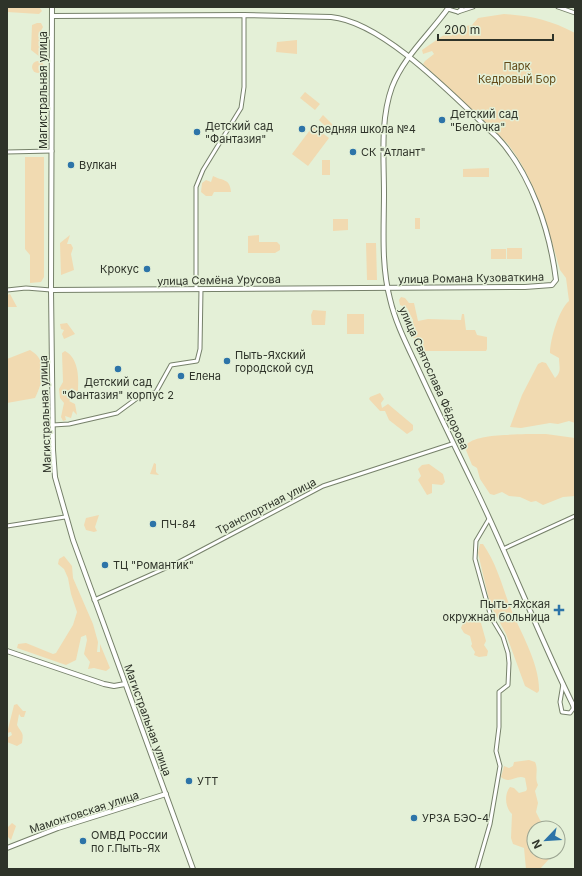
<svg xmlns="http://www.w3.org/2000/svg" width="582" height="876" viewBox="0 0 582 876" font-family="Inter,sans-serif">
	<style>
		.green { fill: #f1dab1 }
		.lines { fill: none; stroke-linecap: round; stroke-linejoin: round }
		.street-casing { stroke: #76816a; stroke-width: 5 }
		.secondary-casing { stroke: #76816a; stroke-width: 6 }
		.street { stroke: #fff; stroke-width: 3 }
		.secondary { stroke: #fff; stroke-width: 4 }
		.poi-dot { fill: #2d74a8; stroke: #e4f0d7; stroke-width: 1.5 }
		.labels { text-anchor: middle; stroke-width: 3; stroke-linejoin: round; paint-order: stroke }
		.park-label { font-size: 11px; fill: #624a18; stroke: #e4f0d7 }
		.street-label { font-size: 11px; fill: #2e3329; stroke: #e4f0d7 }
		.poi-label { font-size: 11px; fill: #2e3329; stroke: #e4f0d7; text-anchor: start }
	</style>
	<rect width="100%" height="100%" fill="#e4f0d7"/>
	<g class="green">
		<polygon points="7,7 39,7 42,11 39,14 7,12"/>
		<path d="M504,14C532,16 550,20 575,33V423L569,421L558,424L550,423L521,428L510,427L522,395L538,364L542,362L546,363L555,378C562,372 559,366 559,358L550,353C550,340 559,309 569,301L566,278L560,270C547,225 536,180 507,143L423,64L425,61L434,54L432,51L423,54L422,50L454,28L472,25L478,18Z"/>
		<polygon points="37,23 41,23 43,27 38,36 42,43 43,56 40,57 31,50 32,25"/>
		<polygon points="297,40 297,54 276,52 277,42"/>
		<circle cx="38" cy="67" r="6"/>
		<polygon points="305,92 320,104 315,110 300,98"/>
		<polygon points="323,115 334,126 330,131 319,120"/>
		<polygon points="313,126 329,138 308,166 292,154"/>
		<polygon points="25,157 44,157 44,277 41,282 30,283 30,255 25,249"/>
		<rect x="322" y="160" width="8" height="15"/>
		<polygon points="489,168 489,177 463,177 463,169"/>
		<path d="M213,176C222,181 230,178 231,192H214L212,196H206L201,192L202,183L206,180L211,182Z"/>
		<rect x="415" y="218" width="5" height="11"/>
		<polygon points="333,219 348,219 348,230 333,231"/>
		<polygon points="70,235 67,244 71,244 73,248 71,254 74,270 61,275 60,243"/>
		<polygon points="259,235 259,242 277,242 280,245 280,250 275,253 248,253 248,236"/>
		<polygon points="366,243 376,243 377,280 367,280"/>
		<rect x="507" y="248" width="15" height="11"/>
		<rect x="491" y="249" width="15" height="10"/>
		<polygon points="10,294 17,307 7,307 7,295"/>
		<polygon points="401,297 405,298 409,303 414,303 418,321 428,319 461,320 462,314 464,314 466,330 475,330 477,335 487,337 487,349 486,351 425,351 422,345 410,335 408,326 412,325 413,320 407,308 400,305 399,300"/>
		<polygon points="313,310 326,311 325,325 312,325 311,315"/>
		<rect x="347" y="314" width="17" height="20"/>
		<polygon points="67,323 75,334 64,339 62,334 64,330 61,329 60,324"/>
		<path d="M30,350C49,361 43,381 35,398L7,403V359Z"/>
		<path d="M65,351C78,358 79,376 78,390C78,394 76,395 77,399L72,398L69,401L75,404L77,415L73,411L71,418L65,416L66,420L63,421L61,417L64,403L60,398L59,389L63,382L62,353Z"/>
		<polygon points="380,393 384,399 381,403 382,408 388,404 413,425 413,430 407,434 389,420 385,411 380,411 369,399 370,397"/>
		<path d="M526,434H546L575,438V496L563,497L543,505L536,501L531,502L520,497L509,496L502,492L494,495L490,494L480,479L477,468L472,465L466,450L467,444C478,434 511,435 526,434Z"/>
		<polygon points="154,463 156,464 156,472 159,475 150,474"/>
		<polygon points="429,464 443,474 445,482 442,485 432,484 432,493 427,495 418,480 421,476 418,469 422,465"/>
		<polygon points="99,515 95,527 97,531 94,532 86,530 84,525 86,518"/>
		<path d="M480,544H483C496,563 501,582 509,604C519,630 540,663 539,691L537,693L525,686L506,634L490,604L478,553Z"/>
		<polygon points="64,556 72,566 73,578 93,624 98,642 97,652 100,652 100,644 110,668 106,671 94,668 88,669 90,662 84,654 87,640 86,635 81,637 76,660 66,665 17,648 18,644 26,643 53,654 56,653 73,625 77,612 71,594 68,578 64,569 58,564 59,559"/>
		<polygon points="472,619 481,623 486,641 484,645 488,651 487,656 479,657 474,655 475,652 471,646 472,644 470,636 464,633 461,628 464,620"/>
		<path d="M17,704L23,711H26L24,717H21L19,714L17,725C22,734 24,732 22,743L17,746L7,742V738L12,735L11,732L7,733L14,705Z"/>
		<path d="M529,760L535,762C539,770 534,777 538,785L535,791L538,803L536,812L540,820L549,828H534V852H552L550,858L540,869H526L524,848L513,844L511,838L512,814C505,808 504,794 510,787L514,788L519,793L526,791L527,789L525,778C516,774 510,785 501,777L504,766L509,768L513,766L514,762Z"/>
		<polygon points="12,823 16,826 11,840 7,836 7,828"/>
	</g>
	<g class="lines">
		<defs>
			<g id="street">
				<polyline points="558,7 575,13"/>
				<polyline points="448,9 458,12 473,7"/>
				<polyline points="458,12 463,7"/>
				<polyline points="7,152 52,151"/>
				<polyline points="196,289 196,187 203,170 241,108 244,87 244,15"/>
				<polyline points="7,290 26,288 51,290"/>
				<polyline points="53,425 69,424 117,413 136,399 156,392 171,365 197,361 200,349 201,289"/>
				<polyline points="7,526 65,517"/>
				<polyline points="503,549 575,516"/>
				<polyline points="94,600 177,563 323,486 452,444"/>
				<polyline points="563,684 560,702 562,712 570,713 573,709 573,705"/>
				<polyline points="477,869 490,824 500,766 496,751 499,727 499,692 508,685 509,663 508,653 503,637 491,617 475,559 476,541 489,519"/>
			</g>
			<g id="secondary">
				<polyline points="52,7 51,290 53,450 55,477 73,540 193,869"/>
				<path d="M449,7C430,34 404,56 392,87C380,120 384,159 384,193C384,228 381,265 390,299C396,325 409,349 420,373C438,412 457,451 476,490C510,560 538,634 573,705"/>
				<path d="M51,290L525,287L552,285L556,280C550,231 531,173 497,137C458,101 385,22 331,17L244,15L52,16"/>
				<polyline points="7,651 104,684 114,686 125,684"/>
				<polyline points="7,848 58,828 166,794"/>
			</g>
		</defs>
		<use href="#street" class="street-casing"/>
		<use href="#secondary" class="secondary-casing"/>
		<use href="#street" class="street"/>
		<use href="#secondary" class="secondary"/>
	</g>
	<g class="poi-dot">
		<circle cx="442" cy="120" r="4"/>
		<circle cx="302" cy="129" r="4"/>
		<circle cx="197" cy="132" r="4"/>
		<circle cx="353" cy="152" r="4"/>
		<circle cx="71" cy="165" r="4"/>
		<circle cx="147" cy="269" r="4"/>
		<circle cx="227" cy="361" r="4"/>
		<circle cx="118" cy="369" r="4"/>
		<circle cx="181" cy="376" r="4"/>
		<circle cx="153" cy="524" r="4"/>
		<circle cx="105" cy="565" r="4"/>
		<path d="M557 604h4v4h4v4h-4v4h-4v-4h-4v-4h4z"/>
		<circle cx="189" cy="781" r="4"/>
		<circle cx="414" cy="818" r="4"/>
		<circle cx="83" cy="841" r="4"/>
	</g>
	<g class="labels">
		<g class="park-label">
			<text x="517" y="70">Парк<tspan x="517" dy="13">Кедровый Бор</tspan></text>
		</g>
		<g class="street-label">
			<text transform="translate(43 90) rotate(-90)" y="4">Магистральная улица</text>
			<text transform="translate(471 278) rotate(-1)" y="4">улица Романа Кузоваткина</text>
			<text transform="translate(219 280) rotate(-1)" y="4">улица Семёна Урусова</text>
			<text transform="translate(434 378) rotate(66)" y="4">улица Святослава Фёдорова</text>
			<text transform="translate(45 414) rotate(-92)" y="4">Магистральная улица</text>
			<text transform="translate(266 506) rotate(-27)" y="4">Транспортная улица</text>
			<text transform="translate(148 720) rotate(70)" y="4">Магистральная улица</text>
			<text transform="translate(84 812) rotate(-18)" y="4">Мамонтовская улица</text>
		</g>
		<g class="poi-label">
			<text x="450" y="118">Детский сад<tspan x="450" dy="13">"Белочка"</tspan></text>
			<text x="205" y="130">Детский сад<tspan x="205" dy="13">"Фантазия"</tspan></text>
			<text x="310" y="133">Средняя школа №4</text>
			<text x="361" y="156">СК "Атлант"</text>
			<text x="79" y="169">Вулкан</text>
			<text x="139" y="273" text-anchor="end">Крокус</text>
			<text x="235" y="359">Пыть-Яхский<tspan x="235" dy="13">городской суд</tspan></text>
			<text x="189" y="380">Елена</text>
			<text x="118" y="386" text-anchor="middle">Детский сад<tspan x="118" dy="13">"Фантазия" корпус 2</tspan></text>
			<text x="161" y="528">ПЧ-84</text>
			<text x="113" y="569">ТЦ "Романтик"</text>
			<text x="550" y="608" text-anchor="end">Пыть-Яхская<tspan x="550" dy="13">окружная больница</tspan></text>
			<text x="197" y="785">УТТ</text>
			<text x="422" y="822">УРЗА БЭО-4</text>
			<text x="91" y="839">ОМВД России<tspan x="91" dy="13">по г.Пыть-Ях</tspan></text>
		</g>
	</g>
	<rect width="582" height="876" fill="none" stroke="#2e3329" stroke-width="16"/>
	<g transform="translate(546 840) rotate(245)"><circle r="19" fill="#e4f0d7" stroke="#9ba491"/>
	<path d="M0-3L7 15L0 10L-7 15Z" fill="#2d74a8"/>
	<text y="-6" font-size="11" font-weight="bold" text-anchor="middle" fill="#2e3329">N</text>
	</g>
	<path d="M438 34v6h115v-6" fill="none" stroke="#2e3329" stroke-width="2"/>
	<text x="444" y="34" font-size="12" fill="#2e3329" stroke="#e4f0d7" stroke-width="3" paint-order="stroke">200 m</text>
</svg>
